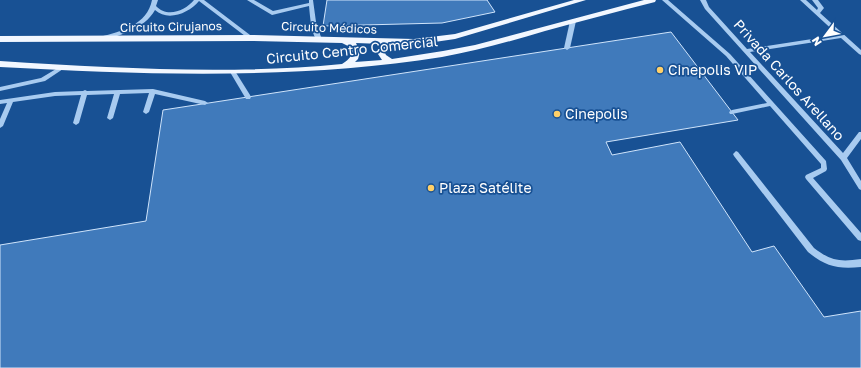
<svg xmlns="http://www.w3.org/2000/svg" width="861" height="368" viewBox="0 0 861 368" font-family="'Golos Text',sans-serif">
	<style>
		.building { fill: #407abb; stroke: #cfe4fb }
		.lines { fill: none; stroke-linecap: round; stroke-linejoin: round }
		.minor { fill: #a8cbf0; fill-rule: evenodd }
		.major { fill: #f2f7ff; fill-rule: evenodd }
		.poi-dot { fill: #ffd068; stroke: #185194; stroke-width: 1.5 }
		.labels { text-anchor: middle; stroke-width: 3.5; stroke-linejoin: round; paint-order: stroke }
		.far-street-label { font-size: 12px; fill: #fff; stroke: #185194 }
		.street-label { font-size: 14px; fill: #fff; stroke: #185194 }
		.poi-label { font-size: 14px; fill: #fff; stroke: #185194; text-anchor: start }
	</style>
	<rect width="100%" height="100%" fill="#185194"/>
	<g class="building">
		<polygon points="327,0 487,0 495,12 442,23 323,26"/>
		<polygon points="671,32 738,120 606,142 612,155 680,142 752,252 774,246 824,317 861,311 861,368 0,368 0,245 146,221 163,110"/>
	</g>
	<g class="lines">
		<g class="minor">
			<path d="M152,0H158L156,6C167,18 185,11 194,0H204L254,38L251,40L249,39L199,1C189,13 168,22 155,10C144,29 122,35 102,40L100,39V37C122,31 147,25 152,0Z"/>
			<path d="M247,0H254L273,11L309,3V0H313L316,22L322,40L319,42C311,37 310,15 309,6L272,15Z"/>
			<polygon points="662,0 668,0 730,54 826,161 827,169 826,171 813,178 861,233 861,241 858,240 806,179 805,177 806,175 821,168 821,164 770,106 732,114 730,114 729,112 732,110 767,103 726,56"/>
			<polygon points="700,0 706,0 709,7 747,49 838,35 800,0 806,0 817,10 818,8 812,0 818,0 824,8 820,13 861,50 861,55 859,54 841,38 750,52 843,153 859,132 861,132 861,139 847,158 861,181 861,190 859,189 841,160 705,9"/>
			<polygon points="573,19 576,21 570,48 567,50 564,48 570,21"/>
			<polygon points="61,66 63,67 63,69 45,81 0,91 0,87 41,78"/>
			<polygon points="233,70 235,71 250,95 251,97 250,99 246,99 230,72"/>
			<polygon points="153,89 205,101 208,103 205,105 155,94 149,112 146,114 143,112 149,93 120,94 113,118 110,120 107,118 114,94 87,95 79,123 76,125 73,123 81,95 55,96 13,102 3,126 0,128 0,119 7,103 0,104 0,100 55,92 83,91 85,90 87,91"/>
			<path d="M736,151L738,152L814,248C831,261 840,262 861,259V267C838,269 826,267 808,252L734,156L733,154Z"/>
		</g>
		<path class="major" d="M574,0H586L455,39L414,45L393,44L384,51L386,55L392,59L443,51L475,45L644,0H656L655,2C618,11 582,21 545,31C511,41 477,51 442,57C295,80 148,75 0,67V61C113,68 228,75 342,64C349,59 354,56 350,47L342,43L251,41L0,42V36L251,35L414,39L455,34ZM356,43L382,44L376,51L382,60L355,62L358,59L360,52Z"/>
	</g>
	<g class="poi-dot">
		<circle cx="660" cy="70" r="4"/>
		<circle cx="557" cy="114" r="4"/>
		<circle cx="431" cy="188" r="4"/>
	</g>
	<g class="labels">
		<g class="far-street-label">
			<text transform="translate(171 27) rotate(-1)" y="4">Circuito Cirujanos</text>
			<text transform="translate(329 28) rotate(2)" y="4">Circuito Médicos</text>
		</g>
		<g class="street-label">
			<text transform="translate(352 50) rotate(-6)" y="5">Circuito Centro Comercial</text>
			<text transform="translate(789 80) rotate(48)" y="5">Privada Carlos Arellano</text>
		</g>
		<g class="poi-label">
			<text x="668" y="75">Cinepolis VIP</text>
			<text x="565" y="119">Cinepolis</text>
			<text x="439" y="193">Plaza Satélite</text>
		</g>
	</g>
	<g transform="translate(825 36) rotate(238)" stroke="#185194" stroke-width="3" paint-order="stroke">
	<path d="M0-3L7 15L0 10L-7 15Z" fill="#ffffff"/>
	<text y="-6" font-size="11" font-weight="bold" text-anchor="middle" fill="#ffffff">N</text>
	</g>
</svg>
